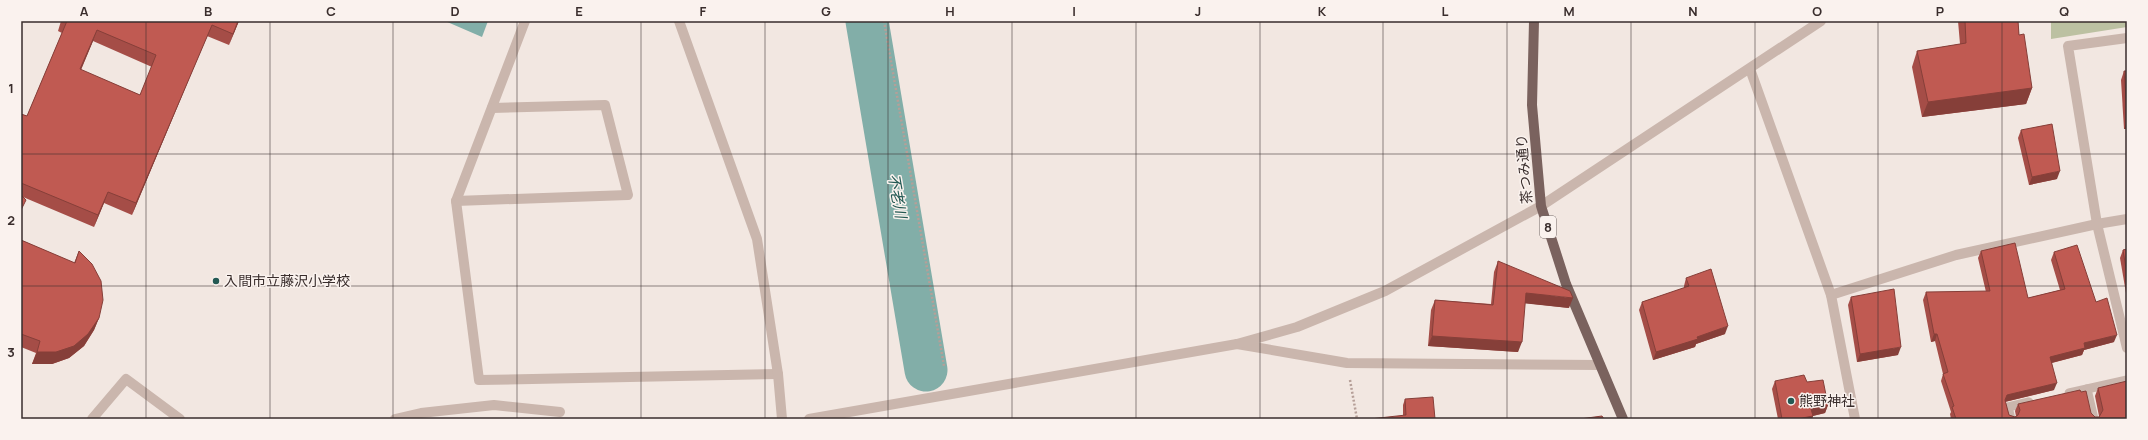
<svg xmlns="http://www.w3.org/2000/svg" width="2148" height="440" viewBox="0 0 2148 440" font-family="Manrope,'Noto Sans JP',sans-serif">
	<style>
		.green { fill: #bcc1a2 }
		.water { fill: #82aea8 }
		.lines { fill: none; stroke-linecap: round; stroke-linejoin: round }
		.river { stroke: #82aea8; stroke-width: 43 }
		.path { stroke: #b69f98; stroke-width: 2.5; stroke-dasharray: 2 2; stroke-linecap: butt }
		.service { stroke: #cab6ad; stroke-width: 9 }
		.pedestrian { stroke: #cab6ad; stroke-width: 10 }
		.minor { stroke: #cab6ad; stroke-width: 10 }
		.tertiary { stroke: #cab6ad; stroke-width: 10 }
		.primary { stroke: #7a625e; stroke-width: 10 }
		.wall { fill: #a54d47; fill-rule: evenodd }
		.shaded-wall { fill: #863f39 }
		.building { fill: #c05a52; stroke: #863f39; fill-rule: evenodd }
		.grid { fill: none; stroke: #392d2c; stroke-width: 1; stroke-opacity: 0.55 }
		.poi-dot { fill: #235953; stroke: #faf2ee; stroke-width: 1.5 }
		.labels { text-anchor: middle; stroke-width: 3; stroke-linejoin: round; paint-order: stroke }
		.shield { fill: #faf2ee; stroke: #736866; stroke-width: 1 }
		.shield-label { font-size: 13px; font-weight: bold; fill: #392d2c }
		.street-label { font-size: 14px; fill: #392d2c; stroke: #faf2ee }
		.poi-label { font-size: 14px; fill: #392d2c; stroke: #faf2ee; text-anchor: start }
		.water-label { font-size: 15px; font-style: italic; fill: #235953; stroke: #faf2ee }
		.neatline { fill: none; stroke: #392d2c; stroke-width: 1.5 }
		.grid-label { font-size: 13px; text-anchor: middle; font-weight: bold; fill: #392d2c }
	</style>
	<rect width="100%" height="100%" fill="#f2e7e1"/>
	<polygon class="green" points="2051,21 2127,21 2127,27 2051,39"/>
	<polygon class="water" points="445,21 488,21 482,37"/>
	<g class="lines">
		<polyline class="river" points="867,21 926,370"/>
		<g class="path">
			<polyline points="884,21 944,366"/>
			<polyline points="1350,380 1357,419"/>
		</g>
		<g class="service">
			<polyline points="2087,389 2094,419"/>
			<polyline points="2069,393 2127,380"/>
			<polyline points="2011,419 2008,407 2029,402"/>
		</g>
		<polyline class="pedestrian" points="1750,69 1831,295"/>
		<g class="minor">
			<polyline points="525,21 456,201 479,380 778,374"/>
			<polyline points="679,21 757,239 778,374 782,419"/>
			<polyline points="2127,38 2068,46 2097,224 2127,348"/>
			<polyline points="456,201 628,195 605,105 492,108"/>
			<polyline points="1237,344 1347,363 1600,365"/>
			<polyline points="92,419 126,379 180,419"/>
			<polyline points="395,419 421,413 494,405 560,412"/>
			<polyline points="1855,419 1831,295 1956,255 2097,224 2127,219"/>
		</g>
		<polyline class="tertiary" points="809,419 1237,344 1297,327 1385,291 1541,206 1821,21"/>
		<polyline class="primary" points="1534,21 1532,105 1541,206 1566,284 1623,419"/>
	</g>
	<g class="wall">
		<path d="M61,21H239L229,45L207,36L132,215L104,203L94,227L23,197L21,212V114L27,116L62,33L58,31ZM93,41L152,67L140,95L81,70Z"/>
		<polygon points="1958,21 2018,21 2019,35 2032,88 2026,104 1922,117 1912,67 1917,51 1960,44"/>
		<polygon points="2124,71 2127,71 2127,129 2124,129 2121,80"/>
		<polygon points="2021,130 2057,179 2029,185 2018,138"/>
		<polygon points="21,240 74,263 79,251 99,318 94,330 84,346 69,358 52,364 32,364 36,353 21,347"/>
		<polygon points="2127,249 2127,299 2120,258 2123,250"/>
		<polygon points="1981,251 2028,298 2060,290 2051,260 2054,252 2096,302 2114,342 2084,350 2082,355 2052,363 2054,390 2005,402 2009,415 2015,417 2016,416 2015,411 2018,404 2091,413 2095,417 2099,417 2099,416 2095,396 2098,388 2127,419 1951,419 1950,414 1951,412 1941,381 1943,374 1935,341 1931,342 1923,300 1926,292 1986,292 1978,258"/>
		<polygon points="1498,261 1569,308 1525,303 1518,352 1428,346 1431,310 1435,300 1491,304 1494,272"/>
		<polygon points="1686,278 1725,334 1696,344 1695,347 1653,360 1639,310 1642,302 1684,288 1684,286"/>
		<polygon points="1851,297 1898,355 1857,362 1848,305"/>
		<polygon points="1775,381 1807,382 1828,405 1825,413 1813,416 1812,419 1778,419 1772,389"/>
		<polygon points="1405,399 1435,419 1403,415 1403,405"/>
	</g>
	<g class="shaded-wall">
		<polygon points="238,21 239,21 229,45 233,34"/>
		<polygon points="212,25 207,36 132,215 136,203"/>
		<polygon points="97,30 93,41 76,81 80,69"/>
		<polygon points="2032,88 2026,104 1922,117 1928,102"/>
		<polygon points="2127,122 2127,129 2124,129"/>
		<polygon points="2060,171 2057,179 2029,185 2032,177"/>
		<polygon points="108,192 104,203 94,227 98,215"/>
		<polygon points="1526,293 1573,298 1569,308 1522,303"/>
		<polygon points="99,318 94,330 84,346 69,358 52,364 32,364 37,352"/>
		<polygon points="1728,326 1725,334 1696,344 1695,347 1653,360 1656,352"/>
		<polygon points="1934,334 1937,334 1935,341 1931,342"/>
		<polygon points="2117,335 2114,342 2084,350 2082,355 2047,364 2050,357 2084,343"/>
		<polygon points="1432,336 1522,342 1518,352 1428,346"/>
		<polygon points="1901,347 1898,355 1857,362 1860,354"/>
		<polygon points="2057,383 2054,390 2004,402 2007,395"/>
		<polygon points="1828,405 1825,413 1808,417 1811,409"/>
		<polygon points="1813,416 1812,419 1797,419"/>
	</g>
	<g class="building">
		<path d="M66,21H238L233,34L212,25L136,203L108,192L98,215L21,183V114L27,116L67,21ZM97,30L156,55L140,95L80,69Z"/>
		<polygon points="1965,21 2018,21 2019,35 2024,34 2032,88 1928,102 1917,51 1966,43"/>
		<polygon points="2124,71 2127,71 2127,111"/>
		<polygon points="2052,124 2060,171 2032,177 2021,130"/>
		<polygon points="21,195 26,200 21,210"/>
		<polygon points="21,240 75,263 79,251 92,264 101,281 103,300 99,318 88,334 74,346 56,352 37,352 40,341 21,334"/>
		<polygon points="2015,243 2028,298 2065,289 2054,252 2077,245 2096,302 2107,298 2117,335 2084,343 2085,348 2050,357 2057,383 2007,395 2005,400 2009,415 2015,417 2018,415 2020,410 2018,404 2080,390 2081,392 2086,391 2091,413 2095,417 2099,417 2103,410 2098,388 2127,381 2127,419 1956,419 1952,407 1954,406 1943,374 1948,372 1937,334 1934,334 1926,292 1990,291 1981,251"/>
		<polygon points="2127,249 2127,275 2123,250"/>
		<polygon points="1498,261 1570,291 1573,298 1526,293 1522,342 1432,336 1435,300 1493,305"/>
		<polygon points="1711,269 1728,326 1697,337 1698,339 1656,352 1642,302 1689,286 1686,278"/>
		<polygon points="1894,289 1901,347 1860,354 1851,297"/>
		<polygon points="1804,375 1807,382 1823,380 1828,405 1811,409 1813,416 1797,419 1782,419 1775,381"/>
		<polygon points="1433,397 1435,419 1370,419 1406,415 1405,399"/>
		<polygon points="1602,416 1604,419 1580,419"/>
	</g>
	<path class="grid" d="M146,21V419M270,21V419M393,21V419M517,21V419M641,21V419M765,21V419M888,21V419M1012,21V419M1136,21V419M1260,21V419M1383,21V419M1507,21V419M1631,21V419M1755,21V419M1878,21V419M2002,21V419M21,154H2127M21,286H2127"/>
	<g class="poi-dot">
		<circle cx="216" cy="281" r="4"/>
		<circle cx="1791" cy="401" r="4"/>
	</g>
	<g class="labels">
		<rect class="shield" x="1540" y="216" width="16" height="22" rx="3"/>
		<g class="shield-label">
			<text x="1548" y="232">8</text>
		</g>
		<g class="street-label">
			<text transform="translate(1524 169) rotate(-95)" y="5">茶つみ通り</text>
		</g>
		<g class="poi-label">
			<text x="224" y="286">入間市立藤沢小学校</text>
			<text x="1799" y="406">熊野神社</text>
		</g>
		<g class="water-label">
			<text transform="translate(897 196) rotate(80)" y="5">不老川</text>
		</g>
	</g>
	<rect width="2148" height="440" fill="none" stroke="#faf2ee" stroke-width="44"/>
	<rect x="22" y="22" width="2104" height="396" class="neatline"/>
	<g class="grid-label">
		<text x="84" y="16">A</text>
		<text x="208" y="16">B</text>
		<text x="331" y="16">C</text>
		<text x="455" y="16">D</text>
		<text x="579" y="16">E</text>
		<text x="703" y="16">F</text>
		<text x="826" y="16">G</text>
		<text x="950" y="16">H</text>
		<text x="1074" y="16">I</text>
		<text x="1198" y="16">J</text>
		<text x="1322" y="16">K</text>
		<text x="1445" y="16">L</text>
		<text x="1569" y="16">M</text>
		<text x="1693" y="16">N</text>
		<text x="1817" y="16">O</text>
		<text x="1940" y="16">P</text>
		<text x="2064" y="16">Q</text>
		<text x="11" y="93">1</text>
		<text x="11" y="225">2</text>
		<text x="11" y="357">3</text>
	</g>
</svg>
